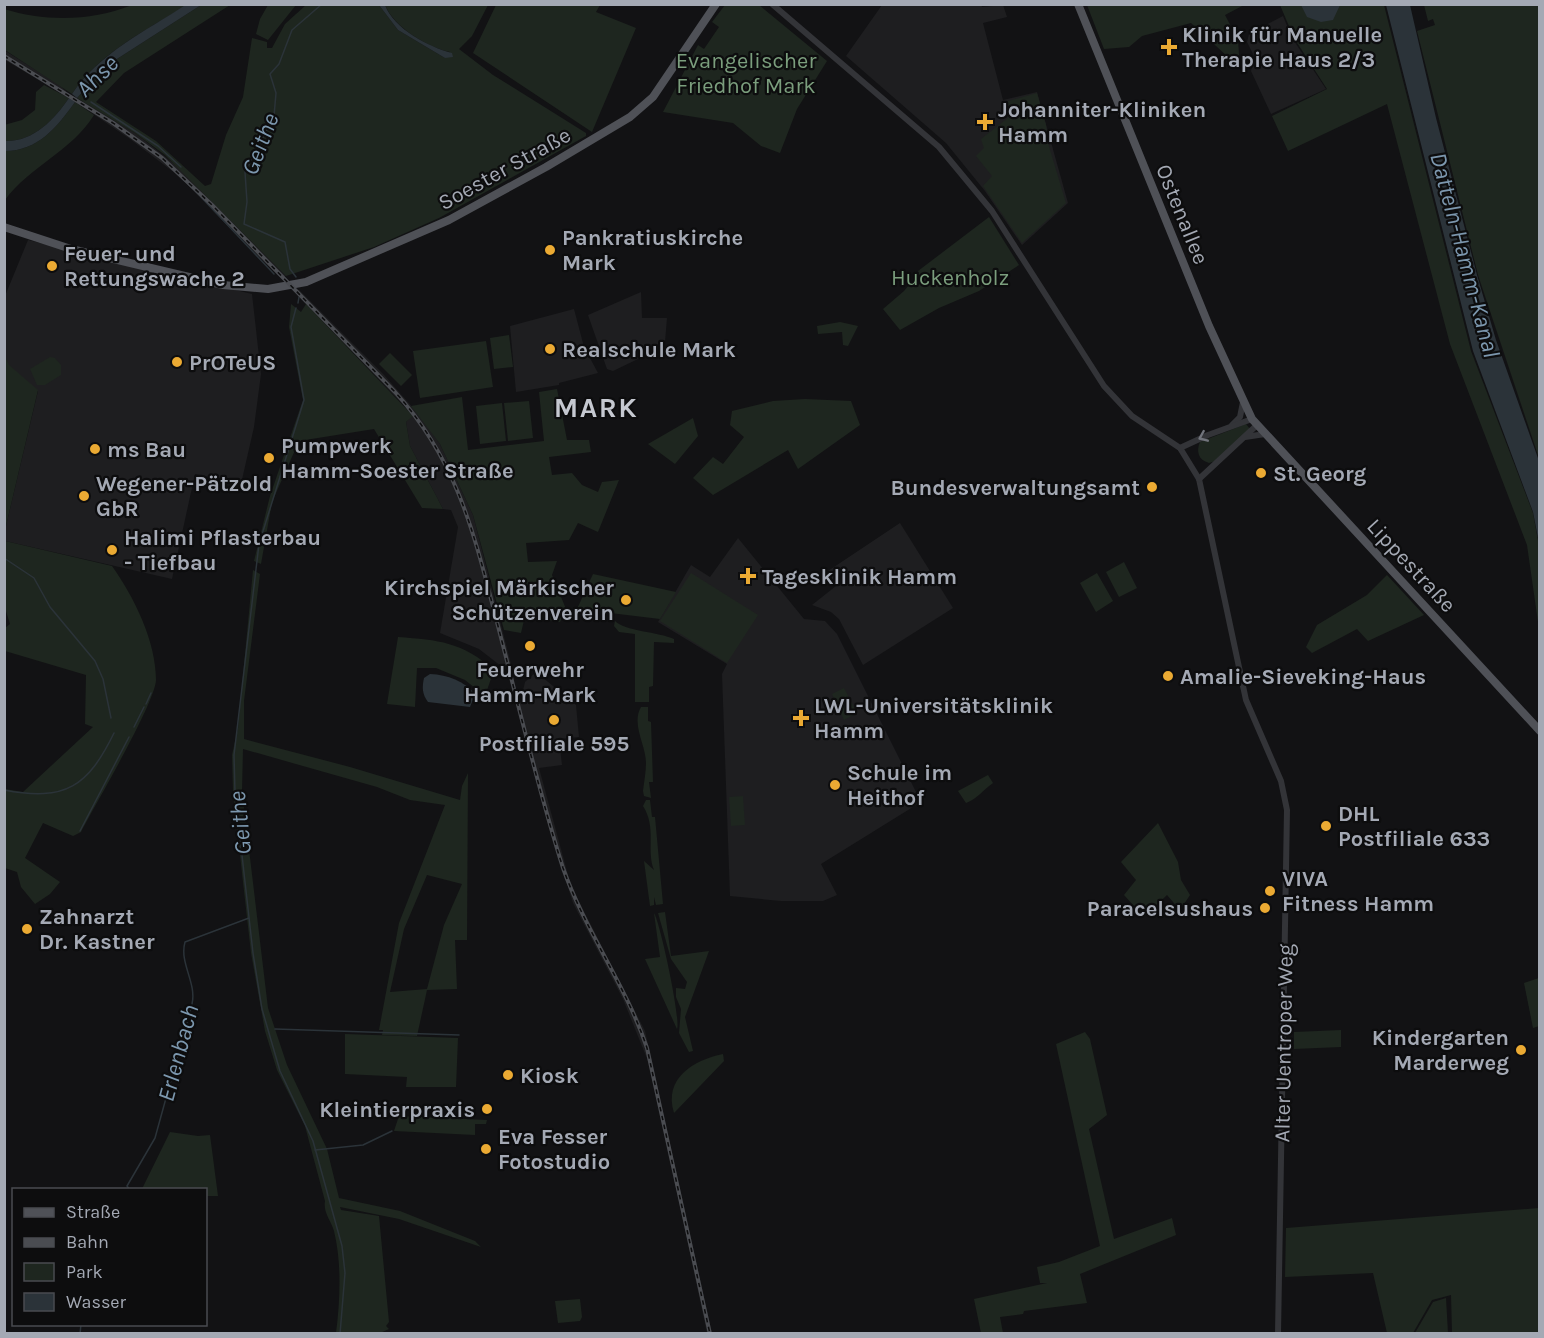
<svg xmlns="http://www.w3.org/2000/svg" width="1544" height="1338" viewBox="0 0 1544 1338" font-family="Karla,sans-serif">
	<style>
		.built { fill: #1e1e20 }
		.green { fill: #1e261f; fill-rule: evenodd }
		.water { fill: #2b3339 }
		.lines { fill: none; stroke-linecap: round; stroke-linejoin: round }
		.stream { stroke: #2b3339; stroke-width: 1.5 }
		.minor { stroke: #333438; stroke-width: 6 }
		.major { stroke: #4f5157; stroke-width: 8 }
		.rail-casing { stroke: #4a4c51; stroke-width: 4 }
		.rail { stroke: #0d0d0e; stroke-width: 1.5; stroke-dasharray: 4.5; stroke-linecap: butt }
		.oneway { stroke: #71747c }
		.poi-dot { fill: #ebaa33; stroke: #0d0d0e; stroke-width: 2 }
		.labels { text-anchor: middle; stroke-width: 4.5; stroke-linejoin: round; paint-order: stroke }
		.poi-label { font-size: 22px; font-weight: bold; fill: #a4a9b4; stroke: #0d0d0e; text-anchor: start }
		.park-label { font-size: 22px; fill: #7b9e7d; stroke: #0d0d0e }
		.street-label { font-size: 22px; fill: #a4a9b4; stroke: #0d0d0e }
		.water-label { font-size: 24px; font-style: italic; fill: #7c97ae; stroke: #0d0d0e }
		.district-label { font-size: 28px; font-weight: bold; letter-spacing: 1.5px; fill: #c5c8d0; stroke: #0d0d0e }
	</style>
	<rect width="100%" height="100%" fill="#121214"/>
	<g class="built">
		<polygon points="981,4 982,7 1003,5 1007,17 983,23 1003,100 1037,92 1068,203 1022,245 985,191 946,143 846,56 882,5"/>
		<polygon points="1283,16 1292,38 1326,89 1271,114 1251,71 1255,58 1247,42 1250,30 1260,28"/>
		<polygon points="4,50 58,84 66,91 64,95 5,60"/>
		<polygon points="83,101 135,133 178,167 286,276 281,277 254,253 180,177 130,139 80,105"/>
		<polygon points="28,240 252,294 261,374 254,427 241,484 195,474 172,579 5,541 5,530 38,391 8,365 5,356 5,296"/>
		<polygon points="299,290 384,375 421,417 440,444 473,515 514,676 479,649 440,633 458,527 451,510 443,509 410,446 406,422 413,415 294,291"/>
		<polygon points="641,292 642,318 667,318 665,342 663,347 613,371 607,369 588,315"/>
		<polygon points="574,309 584,347 598,373 559,383 559,385 516,392 510,326"/>
		<polygon points="900,523 953,608 863,665 839,619 831,612 812,605 836,586 828,571"/>
		<polygon points="738,538 804,619 825,621 837,634 921,802 821,864 837,895 823,901 781,901 730,896 722,674 727,664 658,622 691,565 710,577"/>
		<polygon points="536,672 576,705 579,737 559,739 562,765 539,768 571,886 645,1031 712,1333 707,1333 650,1066 623,999 573,903 550,830 519,708 525,682"/>
	</g>
	<g class="green">
		<path d="M132,5H187C145,31 99,53 72,94L5,50L4,9C46,22 92,21 132,5Z"/>
		<path d="M201,5H230L124,73L96,102L156,141L205,186L211,184L226,135L243,97L252,38L267,42V48H272L285,24L306,5H379L398,30L445,58L450,52C427,47 394,27 385,5H488L472,36L459,49L493,75L586,133V136L439,218L374,247L286,276L165,155L135,133L77,98L106,66Z"/>
		<polygon points="268,5 296,5 268,40 256,34 260,19"/>
		<polygon points="496,5 600,5 596,12 636,28 592,132 473,53"/>
		<polygon points="725,5 759,5 827,61 797,109 780,153 761,146 733,123 663,112 698,45 704,49 719,27 712,22"/>
		<polygon points="1087,5 1244,5 1225,15 1238,40 1240,68 1191,23 1142,36 1129,47 1104,49"/>
		<polygon points="1280,5 1384,5 1471,351 1533,513 1539,546 1539,629 1527,545 1450,344 1387,104 1288,151 1272,116 1327,89 1294,38"/>
		<polygon points="1424,5 1539,5 1539,458 1478,275 1417,31 1435,25 1433,19 1428,21"/>
		<path d="M44,85L69,98C54,120 33,142 5,141L4,125L22,120L35,110L36,92Z"/>
		<polygon points="1037,93 1046,125 1048,143 1066,203 1022,243 983,186 992,176 976,156 984,148 981,139 1008,118 1005,102"/>
		<path d="M75,102L94,115C72,151 30,166 5,200V151C38,151 57,127 75,102Z"/>
		<polygon points="989,217 1019,265 979,291 939,308 900,330 883,309 904,291 919,273 918,271"/>
		<polygon points="291,304 301,312 306,304 413,416 406,422 410,446 443,509 422,508 374,429 299,441 272,502 261,564 254,561 270,496 303,400 289,327"/>
		<polygon points="840,322 858,326 848,346 843,345 842,332 818,334 817,326"/>
		<polygon points="509,335 513,367 494,369 490,338"/>
		<polygon points="486,341 493,387 420,398 413,351"/>
		<polygon points="390,353 412,375 401,386 379,364"/>
		<polygon points="5,356 9,365 38,390 5,530"/>
		<polygon points="50,357 55,358 61,365 61,375 45,385 37,385 30,369"/>
		<polygon points="557,389 567,440 589,440 591,452 549,457 552,475 572,473 582,485 598,492 602,482 619,480 598,532 578,523 569,540 526,543 528,562 557,561 552,575 566,609 560,622 525,616 521,633 504,630 473,515 440,444 411,406 462,397 468,450 544,441 539,392"/>
		<polygon points="805,399 851,401 860,425 798,469 788,450 713,495 693,478 713,457 723,464 744,437 730,425 732,411 773,401"/>
		<polygon points="529,401 533,438 508,441 504,403"/>
		<polygon points="502,403 506,441 480,444 476,406"/>
		<polygon points="693,418 698,436 675,464 648,444"/>
		<path d="M1246,424L1250,429L1216,461L1209,463C1198,460 1196,451 1200,442Z"/>
		<path d="M5,541L112,566C134,597 156,641 156,680C155,703 95,805 81,832L73,836L43,823L25,858L60,882L50,894L35,904L21,887L17,872L5,868V789L23,792L93,727L85,724L86,675L5,651V628L10,624L5,608Z"/>
		<polygon points="1124,562 1137,588 1119,597 1106,572"/>
		<path d="M253,570L260,574L244,701V739L350,767L460,800L462,786L468,773L467,940H455L457,989L427,990L417,1036L382,1035L383,1030H379L399,923L445,805L410,800L377,787L243,749L242,791L268,1008L287,1065L327,1149L339,1198L400,1211L475,1241L481,1247L399,1219L340,1207L341,1210L379,1216L389,1322L386,1326L389,1329L380,1333H336C340,1301 342,1264 334,1231C331,1220 323,1213 325,1201L305,1126L277,1070L265,1031L251,953L233,793L232,755L238,728ZM427,875L462,884L444,925L427,989L390,992L404,929Z"/>
		<polygon points="691,573 758,615 727,663 660,621"/>
		<polygon points="1097,573 1113,601 1096,612 1080,583"/>
		<polygon points="593,574 676,592 660,619 577,609"/>
		<polygon points="1387,575 1424,615 1368,641 1357,629 1312,653 1306,647 1317,625 1367,595"/>
		<path d="M615,621C624,631 659,632 674,639V643L654,642L653,686L649,687V702H635V634L619,632L614,626Z"/>
		<path d="M398,637C439,640 462,642 494,670L485,696L465,680L436,668H417L415,707L387,704Z"/>
		<polygon points="844,688 857,713 844,720 832,694"/>
		<path d="M641,707H648V721L651,722L653,782H649L651,798L644,796L643,791C644,782 646,772 646,763C646,745 631,724 641,707Z"/>
		<path d="M988,775L993,783C983,790 977,799 966,803L958,791Z"/>
		<polygon points="743,796 745,825 731,826 729,797"/>
		<path d="M646,800H650L652,817H655L663,904L656,905L654,897V905L650,906L644,861L654,870C646,850 657,828 643,806Z"/>
		<polygon points="1158,823 1178,862 1181,880 1190,895 1180,910 1167,895 1144,917 1124,895 1136,880 1121,862"/>
		<polygon points="665,912 671,956 709,951 685,1017 693,1051 689,1052 679,1033 681,1009 676,997 676,988 685,989 687,982 671,959 658,913"/>
		<path d="M654,913C660,922 681,1019 677,1029L645,959L660,957Z"/>
		<polygon points="1539,978 1539,1026 1533,1028 1524,983"/>
		<polygon points="1341,1030 1341,1047 1294,1049 1294,1032"/>
		<polygon points="1085,1032 1090,1039 1107,1115 1089,1129 1114,1239 1172,1218 1176,1235 1080,1274 1087,1303 1024,1311 1023,1314 1000,1317 1003,1333 981,1333 974,1299 1047,1283 1040,1283 1037,1267 1059,1262 1100,1246 1056,1044"/>
		<polygon points="345,1034 458,1038 456,1087 406,1087 407,1077 345,1074"/>
		<path d="M723,1054L724,1061L674,1113C663,1078 694,1060 723,1054Z"/>
		<polygon points="399,1116 487,1120 486,1124 475,1124 475,1135 394,1131"/>
		<polygon points="170,1132 198,1136 210,1135 218,1196 206,1196 206,1190 142,1189"/>
		<polygon points="1539,1208 1539,1333 1452,1333 1451,1295 1432,1300 1413,1333 1387,1333 1373,1273 1285,1277 1286,1228"/>
		<polygon points="1446,1298 1448,1333 1415,1333 1433,1302"/>
		<polygon points="580,1299 582,1317 580,1321 558,1323 555,1301"/>
	</g>
	<g class="water">
		<path d="M187,4L201,5L106,66L77,98L72,94C99,53 146,31 187,4Z"/>
		<path d="M379,5H385C394,29 429,47 452,53L453,57L445,58L398,30Z"/>
		<polygon points="1301,5 1340,4 1340,5 1333,20 1321,22 1307,17"/>
		<polygon points="1386,5 1410,5 1436,118 1477,275 1496,340 1539,461 1539,543 1533,512 1473,351"/>
		<path d="M69,98L75,102C57,127 38,151 5,151V141C33,142 54,120 69,98Z"/>
		<path d="M430,674C448,675 464,681 475,694L470,707L428,702C422,694 422,687 424,678Z"/>
	</g>
	<g class="lines">
		<g class="stream">
			<polyline points="91,102 158,146 181,167"/>
			<polyline points="185,180 274,274"/>
			<polyline points="296,277 290,269 285,242 244,224 247,202 245,172 274,116 276,93 270,74 279,64 292,30 322,4"/>
			<polyline points="298,303 299,297"/>
			<polyline points="296,308 291,327 304,400 259,544 234,755 235,793 253,953 262,1009 280,1071 313,1141 342,1246 345,1273 340,1334"/>
			<polyline points="4,558 34,578 50,607 95,661 103,679 111,718"/>
			<polyline points="146,704 151,693"/>
			<polyline points="134,727 144,707"/>
			<path d="M4,790C66,802 88,786 114,733"/>
			<polyline points="80,831 129,737"/>
			<polyline points="275,1029 459,1035"/>
			<polyline points="315,1150 363,1145 392,1131"/>
			<path d="M130,1190L127,1186L155,1138L192,1004C197,983 179,963 185,942L249,918"/>
			<polyline points="80,1334 81,1324"/>
		</g>
		<g class="minor">
			<polyline points="772,4 939,147 992,211 1104,386 1132,416 1180,448 1199,479 1246,700 1281,781 1287,810 1278,1334"/>
			<polyline points="1232,425 1240,417 1243,402"/>
			<polyline points="1245,437 1265,434"/>
			<polyline points="1180,448 1208,435 1252,419"/>
			<polyline points="1199,479 1257,425"/>
		</g>
		<g class="major">
			<polyline points="1078,4 1209,326 1252,419 1540,731"/>
			<polyline points="4,227 71,249 223,285 268,289 306,282 449,220 546,167 630,117 653,97 716,4"/>
		</g>
		<defs>
			<path id="rail" d="M4,56L113,123L162,158L212,205L395,392C459,462 475,538 498,626C519,707 538,789 563,868C585,931 626,985 647,1048L710,1334"/>
		</defs>
		<use href="#rail" class="rail-casing"/>
		<use href="#rail" class="rail"/>
	</g>
	<defs><path id="oneway-chevron" d="M-2-3.5L2.5 0L-2 3.5" fill="none" stroke-width="1.6" stroke-linecap="round" stroke-linejoin="round" transform="scale(1.5)"/></defs>
	<use class="oneway" href="#oneway-chevron" transform="translate(1203 437) rotate(157)"/>
	<g class="poi-dot">
		<path d="M1166 38h6v6h6v6h-6v6h-6v-6h-6v-6h6z"/>
		<path d="M982 113h6v6h6v6h-6v6h-6v-6h-6v-6h6z"/>
		<circle cx="550" cy="250" r="6"/>
		<circle cx="52" cy="266" r="6"/>
		<circle cx="550" cy="349" r="6"/>
		<circle cx="177" cy="362" r="6"/>
		<circle cx="95" cy="449" r="6"/>
		<circle cx="269" cy="458" r="6"/>
		<circle cx="1261" cy="473" r="6"/>
		<circle cx="1152" cy="487" r="6"/>
		<circle cx="84" cy="496" r="6"/>
		<circle cx="112" cy="550" r="6"/>
		<path d="M745 567h6v6h6v6h-6v6h-6v-6h-6v-6h6z"/>
		<circle cx="626" cy="600" r="6"/>
		<circle cx="530" cy="646" r="6"/>
		<circle cx="1168" cy="676" r="6"/>
		<path d="M798 709h6v6h6v6h-6v6h-6v-6h-6v-6h6z"/>
		<circle cx="554" cy="720" r="6"/>
		<circle cx="835" cy="785" r="6"/>
		<circle cx="1326" cy="826" r="6"/>
		<circle cx="1270" cy="891" r="6"/>
		<circle cx="1265" cy="908" r="6"/>
		<circle cx="27" cy="929" r="6"/>
		<circle cx="1521" cy="1050" r="6"/>
		<circle cx="508" cy="1075" r="6"/>
		<circle cx="487" cy="1109" r="6"/>
		<circle cx="486" cy="1149" r="6"/>
	</g>
	<g class="labels">
		<g class="poi-label">
			<text x="1182" y="42">Klinik für Manuelle<tspan x="1182" dy="25">Therapie Haus 2/3</tspan></text>
			<text x="998" y="117">Johanniter-Kliniken<tspan x="998" dy="25">Hamm</tspan></text>
			<text x="562" y="245">Pankratiuskirche<tspan x="562" dy="25">Mark</tspan></text>
			<text x="64" y="261">Feuer- und<tspan x="64" dy="25">Rettungswache 2</tspan></text>
			<text x="562" y="357">Realschule Mark</text>
			<text x="189" y="370">PrOTeUS</text>
			<text x="281" y="453">Pumpwerk<tspan x="281" dy="25">Hamm-Soester Straße</tspan></text>
			<text x="107" y="457">ms Bau</text>
			<text x="1273" y="481">St. Georg</text>
			<text x="96" y="491">Wegener-Pätzold<tspan x="96" dy="25">GbR</tspan></text>
			<text x="1140" y="495" text-anchor="end">Bundesverwaltungsamt</text>
			<text x="124" y="545">Halimi Pflasterbau<tspan x="124" dy="25">- Tiefbau</tspan></text>
			<text x="762" y="584">Tagesklinik Hamm</text>
			<text x="614" y="595" text-anchor="end">Kirchspiel Märkischer<tspan x="614" dy="25">Schützenverein</tspan></text>
			<text x="530" y="677" text-anchor="middle">Feuerwehr<tspan x="530" dy="25">Hamm-Mark</tspan></text>
			<text x="1180" y="684">Amalie-Sieveking-Haus</text>
			<text x="814" y="713">LWL-Universitätsklinik<tspan x="814" dy="25">Hamm</tspan></text>
			<text x="554" y="751" text-anchor="middle">Postfiliale 595</text>
			<text x="847" y="780">Schule im<tspan x="847" dy="25">Heithof</tspan></text>
			<text x="1338" y="821">DHL<tspan x="1338" dy="25">Postfiliale 633</tspan></text>
			<text x="1282" y="886">VIVA<tspan x="1282" dy="25">Fitness Hamm</tspan></text>
			<text x="1253" y="916" text-anchor="end">Paracelsushaus</text>
			<text x="39" y="924">Zahnarzt<tspan x="39" dy="25">Dr. Kastner</tspan></text>
			<text x="1509" y="1045" text-anchor="end">Kindergarten<tspan x="1509" dy="25">Marderweg</tspan></text>
			<text x="520" y="1083">Kiosk</text>
			<text x="475" y="1117" text-anchor="end">Kleintierpraxis</text>
			<text x="498" y="1144">Eva Fesser<tspan x="498" dy="25">Fotostudio</tspan></text>
		</g>
		<g class="park-label">
			<text x="746" y="68">Evangelischer<tspan x="746" dy="25">Friedhof Mark</tspan></text>
			<text x="950" y="285">Huckenholz</text>
		</g>
		<g class="street-label">
			<text transform="translate(504 168) rotate(-29)" y="8">Soester Straße</text>
			<text transform="translate(1183 214) rotate(68)" y="8">Ostenallee</text>
			<text transform="translate(1412 565) rotate(47)" y="8">Lippestraße</text>
			<text transform="translate(1283 1043) rotate(-89)" y="8">Alter Uentroper Weg</text>
		</g>
		<g class="water-label">
			<text transform="translate(97 76) rotate(-44)" y="8">Ahse</text>
			<text transform="translate(260 144) rotate(-69)" y="8">Geithe</text>
			<text transform="translate(1465 255) rotate(75)" y="8">Datteln-Hamm-Kanal</text>
			<text transform="translate(240 823) rotate(-96)" y="8">Geithe</text>
			<text transform="translate(178 1053) rotate(-75)" y="8">Erlenbach</text>
		</g>
		<g class="district-label">
			<text x="596" y="417">MARK</text>
		</g>
	</g>
	<rect width="1544" height="1338" fill="none" stroke="#a4a9b4" stroke-width="12"/>
	<rect x="12" y="1188" width="195" height="138" fill="#0d0d0e" stroke="#494b50" stroke-width="1.5"/>
	<rect x="24" y="1208" width="30" height="9" fill="#4f5157" stroke="#494b50" stroke-width="1.5"/>
	<text x="66" y="1218" font-size="18" fill="#a4a9b4">Straße</text>
	<rect x="24" y="1238" width="30" height="9" fill="#4a4c51" stroke="#494b50" stroke-width="1.5"/>
	<text x="66" y="1248" font-size="18" fill="#a4a9b4">Bahn</text>
	<rect x="24" y="1263" width="30" height="18" fill="#1e261f" stroke="#494b50" stroke-width="1.5"/>
	<text x="66" y="1278" font-size="18" fill="#a4a9b4">Park</text>
	<rect x="24" y="1293" width="30" height="18" fill="#2b3339" stroke="#494b50" stroke-width="1.5"/>
	<text x="66" y="1308" font-size="18" fill="#a4a9b4">Wasser</text>
</svg>
